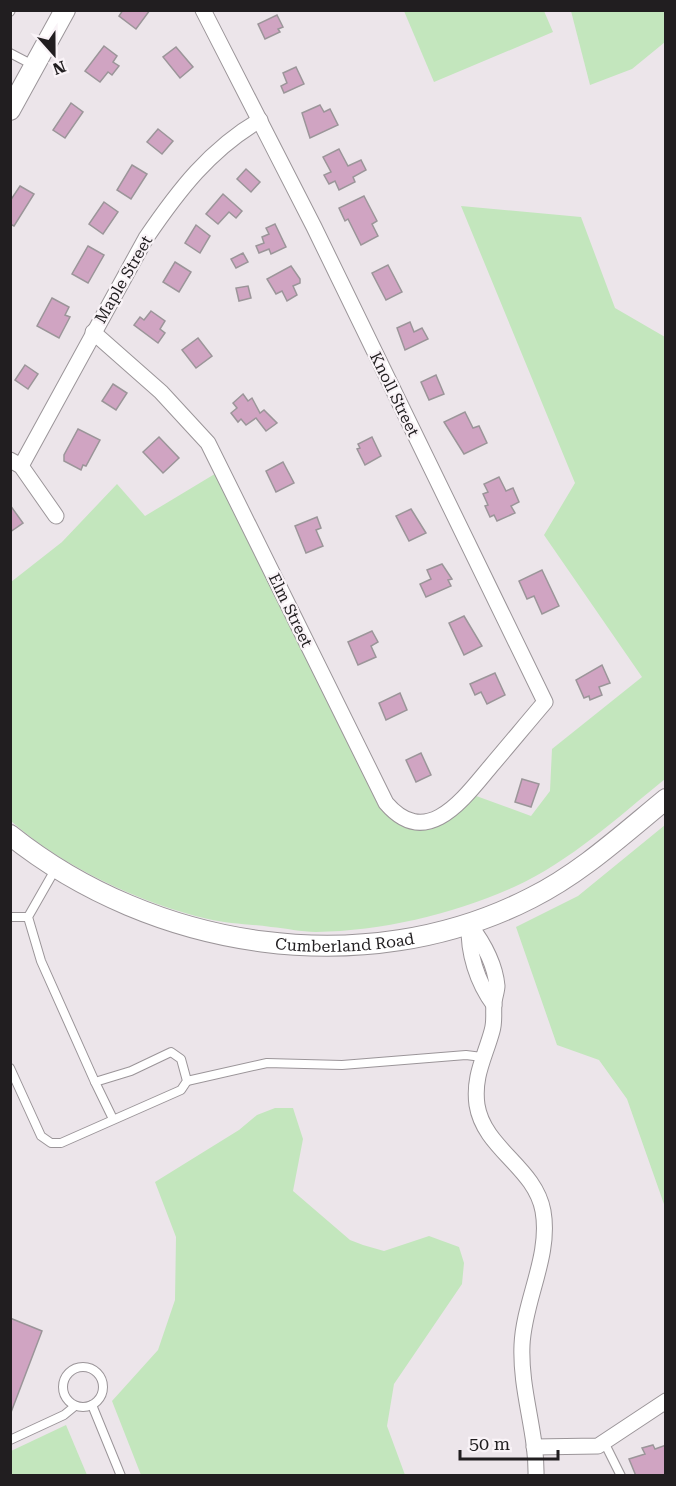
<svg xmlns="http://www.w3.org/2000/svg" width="676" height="1486" viewBox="0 0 676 1486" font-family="'Roboto Serif',serif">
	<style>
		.green { fill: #c3e6bd }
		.building { fill: #d0a4c2; stroke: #9b9599; stroke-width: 1.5 }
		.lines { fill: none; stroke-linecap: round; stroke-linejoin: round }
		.service-casing { stroke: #9b9599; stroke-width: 10 }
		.minor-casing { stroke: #9b9599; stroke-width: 17 }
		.tertiary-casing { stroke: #9b9599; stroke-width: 22 }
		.service { stroke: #fff; stroke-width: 8 }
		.minor { stroke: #fff; stroke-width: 15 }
		.tertiary { stroke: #fff; stroke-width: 20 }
		.labels { text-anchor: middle; stroke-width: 4.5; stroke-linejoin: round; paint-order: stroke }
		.street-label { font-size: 16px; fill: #211e20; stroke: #f9f3f7 }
	</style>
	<rect width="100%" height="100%" fill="#ece5ea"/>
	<g class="green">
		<polygon points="404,11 544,11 553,32 434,82"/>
		<polygon points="571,11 665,11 665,42 632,69 590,85"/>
		<path d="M461,206L581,217L615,308L665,337V779C618,817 571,861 514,887C454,914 383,931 316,932C301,932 286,928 271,927C250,924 228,924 208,919C142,904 61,866 11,821V582L62,542L117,484L145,516L223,469L381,795L422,822L468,793L531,816L550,791L552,749L642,677L544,535L575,483Z"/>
		<polygon points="665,825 665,1207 627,1099 599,1060 557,1045 516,927 578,896"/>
		<polygon points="275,1108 293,1108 303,1139 293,1191 350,1240 363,1245 384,1251 429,1236 459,1247 464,1263 462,1284 394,1384 387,1426 405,1475 141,1475 112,1401 158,1350 175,1300 176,1237 155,1182 239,1130 257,1115"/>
		<polygon points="66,1425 87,1475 11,1475 11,1451"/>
	</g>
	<g class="building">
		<polygon points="123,10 150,10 136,29 119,16"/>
		<polygon points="277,15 283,27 278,29 280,32 265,39 258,24"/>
		<polygon points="104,46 117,56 113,62 119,66 112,75 108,72 100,82 85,71"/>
		<polygon points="176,47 193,67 180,78 163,57"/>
		<polygon points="296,67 304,84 284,93 281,86 287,83 283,73"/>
		<polygon points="71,103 83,112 65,138 53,130"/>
		<polygon points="320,105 324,112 330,109 338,125 310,138 302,113"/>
		<polygon points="158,129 173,141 162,154 147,142"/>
		<polygon points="339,149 348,166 361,160 366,170 353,177 355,182 339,190 335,181 329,184 324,175 331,172 323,157"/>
		<polygon points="132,165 147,174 131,199 117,190"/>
		<polygon points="246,169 260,182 251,192 237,179"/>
		<polygon points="20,186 34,194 14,226 10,224 10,201"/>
		<polygon points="223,194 242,211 236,218 229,212 218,224 206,214"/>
		<polygon points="364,196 377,221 372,224 378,236 361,245 348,219 345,221 339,208"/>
		<polygon points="104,202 118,212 103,234 89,224"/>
		<polygon points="275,224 286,247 271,254 269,249 259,253 256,246 264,243 262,237 269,234 266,228"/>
		<polygon points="196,225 210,236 200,253 185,243"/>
		<polygon points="88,246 104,255 88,283 72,274"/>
		<polygon points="243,253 248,262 236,268 231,259"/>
		<polygon points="175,262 191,272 179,292 163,282"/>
		<polygon points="388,265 402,292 386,300 372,273"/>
		<polygon points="291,266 300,279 300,283 293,286 297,295 287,301 282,291 276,294 267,279"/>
		<polygon points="248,286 251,298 239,301 236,288"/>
		<polygon points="52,298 69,307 65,315 70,317 59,338 37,326"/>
		<polygon points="151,311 165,321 160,329 165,333 158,343 134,325 140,317 144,320"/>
		<polygon points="410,322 414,332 422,328 428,339 405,350 397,328"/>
		<polygon points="198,338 212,356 196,368 182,350"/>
		<polygon points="25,365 38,374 28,389 15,380"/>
		<polygon points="436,375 444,394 429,400 421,382"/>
		<polygon points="113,384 127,393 116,410 102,401"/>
		<polygon points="243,394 248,401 252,398 260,413 264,410 277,423 266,431 256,418 246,425 241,419 238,422 231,413 237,408 233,403"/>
		<polygon points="465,412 473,428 479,426 487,443 464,454 444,422"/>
		<polygon points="78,429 100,440 86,466 83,465 81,470 64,461 64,455"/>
		<polygon points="159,437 179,458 163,473 143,452"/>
		<polygon points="372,437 381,456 365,465 357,449 360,448 358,444"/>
		<polygon points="283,462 294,483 276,492 266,471"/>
		<polygon points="499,477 506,491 513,488 519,502 511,506 515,513 497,521 494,515 490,517 485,506 488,505 483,494 488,492 484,484"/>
		<polygon points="10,505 23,523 10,532"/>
		<polygon points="411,509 426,533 409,541 396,516"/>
		<polygon points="317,517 321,528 316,530 323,546 306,553 295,526"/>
		<polygon points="442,564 452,579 448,580 451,586 426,597 420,584 431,579 427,570"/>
		<polygon points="542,570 559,606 542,614 534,596 527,599 519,581"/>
		<polygon points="464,616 482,646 464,655 449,623"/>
		<polygon points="372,631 378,642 371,646 376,657 358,665 348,642"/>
		<polygon points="602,665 610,683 599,687 602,695 590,700 589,696 584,698 576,680"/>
		<polygon points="495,673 505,695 487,704 481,692 475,695 470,684"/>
		<polygon points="400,693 407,710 386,720 379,703"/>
		<polygon points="421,753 431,775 416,782 406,760"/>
		<polygon points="522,779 539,784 531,807 515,802"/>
		<polygon points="10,1318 42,1331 10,1415"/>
		<polygon points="653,1445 655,1449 666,1445 666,1476 636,1476 629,1459 645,1454 642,1448"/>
	</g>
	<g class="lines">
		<defs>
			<g id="service">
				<polyline points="10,12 11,10"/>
				<polyline points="10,53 33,65"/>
				<polyline points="10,917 28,917"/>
				<polyline points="10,1068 41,1136 51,1143 61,1143 181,1090 187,1081 181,1059 171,1052 131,1071 95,1082 41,961 28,917 56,868"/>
				<polyline points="187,1081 267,1063 342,1065 466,1055 482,1057"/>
				<polyline points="95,1082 113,1119"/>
				<circle cx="83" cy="1387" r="20"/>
				<polyline points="92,1405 121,1476"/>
				<polyline points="10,1440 64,1415 75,1406"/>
				<polyline points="604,1442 621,1476"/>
			</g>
			<g id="minor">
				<path d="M93,332L161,392L208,443L386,803C427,851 464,798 491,766C509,745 527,723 545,702L314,227L203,10"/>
				<polyline points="10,460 21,466 56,516"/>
				<path d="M21,466L146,238C178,191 210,149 260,120"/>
				<path d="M469,924C482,941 495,964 497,986C497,991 494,998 494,1004C493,1013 495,1021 492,1031C485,1057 473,1076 477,1105C484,1149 535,1167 543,1211C551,1256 524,1300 522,1345C520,1391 537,1432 536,1476"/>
				<path d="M469,924C468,953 477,982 494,1005"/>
				<polyline points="534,1447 598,1446 666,1401"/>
			</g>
			<g id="tertiary">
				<polyline points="10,110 65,10"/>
				<path id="s1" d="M10,835C154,950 365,983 531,898C581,873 622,835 666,799"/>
			</g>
		</defs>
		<use href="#service" class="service-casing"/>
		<use href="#minor" class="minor-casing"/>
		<use href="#tertiary" class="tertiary-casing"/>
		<use href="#service" class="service"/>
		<use href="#minor" class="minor"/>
		<use href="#tertiary" class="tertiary"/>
	</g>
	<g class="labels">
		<g class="street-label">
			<text transform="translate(123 279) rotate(-60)" y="6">Maple Street</text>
			<text transform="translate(395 394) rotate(64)" y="6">Knoll Street</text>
			<text transform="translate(291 610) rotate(64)" y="6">Elm Street</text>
			<text dy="6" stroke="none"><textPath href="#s1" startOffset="360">Cumberland Road</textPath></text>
		</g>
	</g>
	<rect width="676" height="1486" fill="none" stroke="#211e20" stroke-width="24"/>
	<g transform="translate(54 54) rotate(159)" stroke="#f9f3f7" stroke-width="4.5" paint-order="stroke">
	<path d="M0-4.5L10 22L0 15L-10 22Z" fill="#211e20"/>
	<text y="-9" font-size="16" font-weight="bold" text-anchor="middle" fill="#211e20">N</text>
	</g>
	<path d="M460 1450v9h98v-9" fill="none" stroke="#211e20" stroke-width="3"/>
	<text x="469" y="1450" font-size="18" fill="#211e20" stroke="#f9f3f7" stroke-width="4.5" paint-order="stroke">50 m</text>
</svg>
